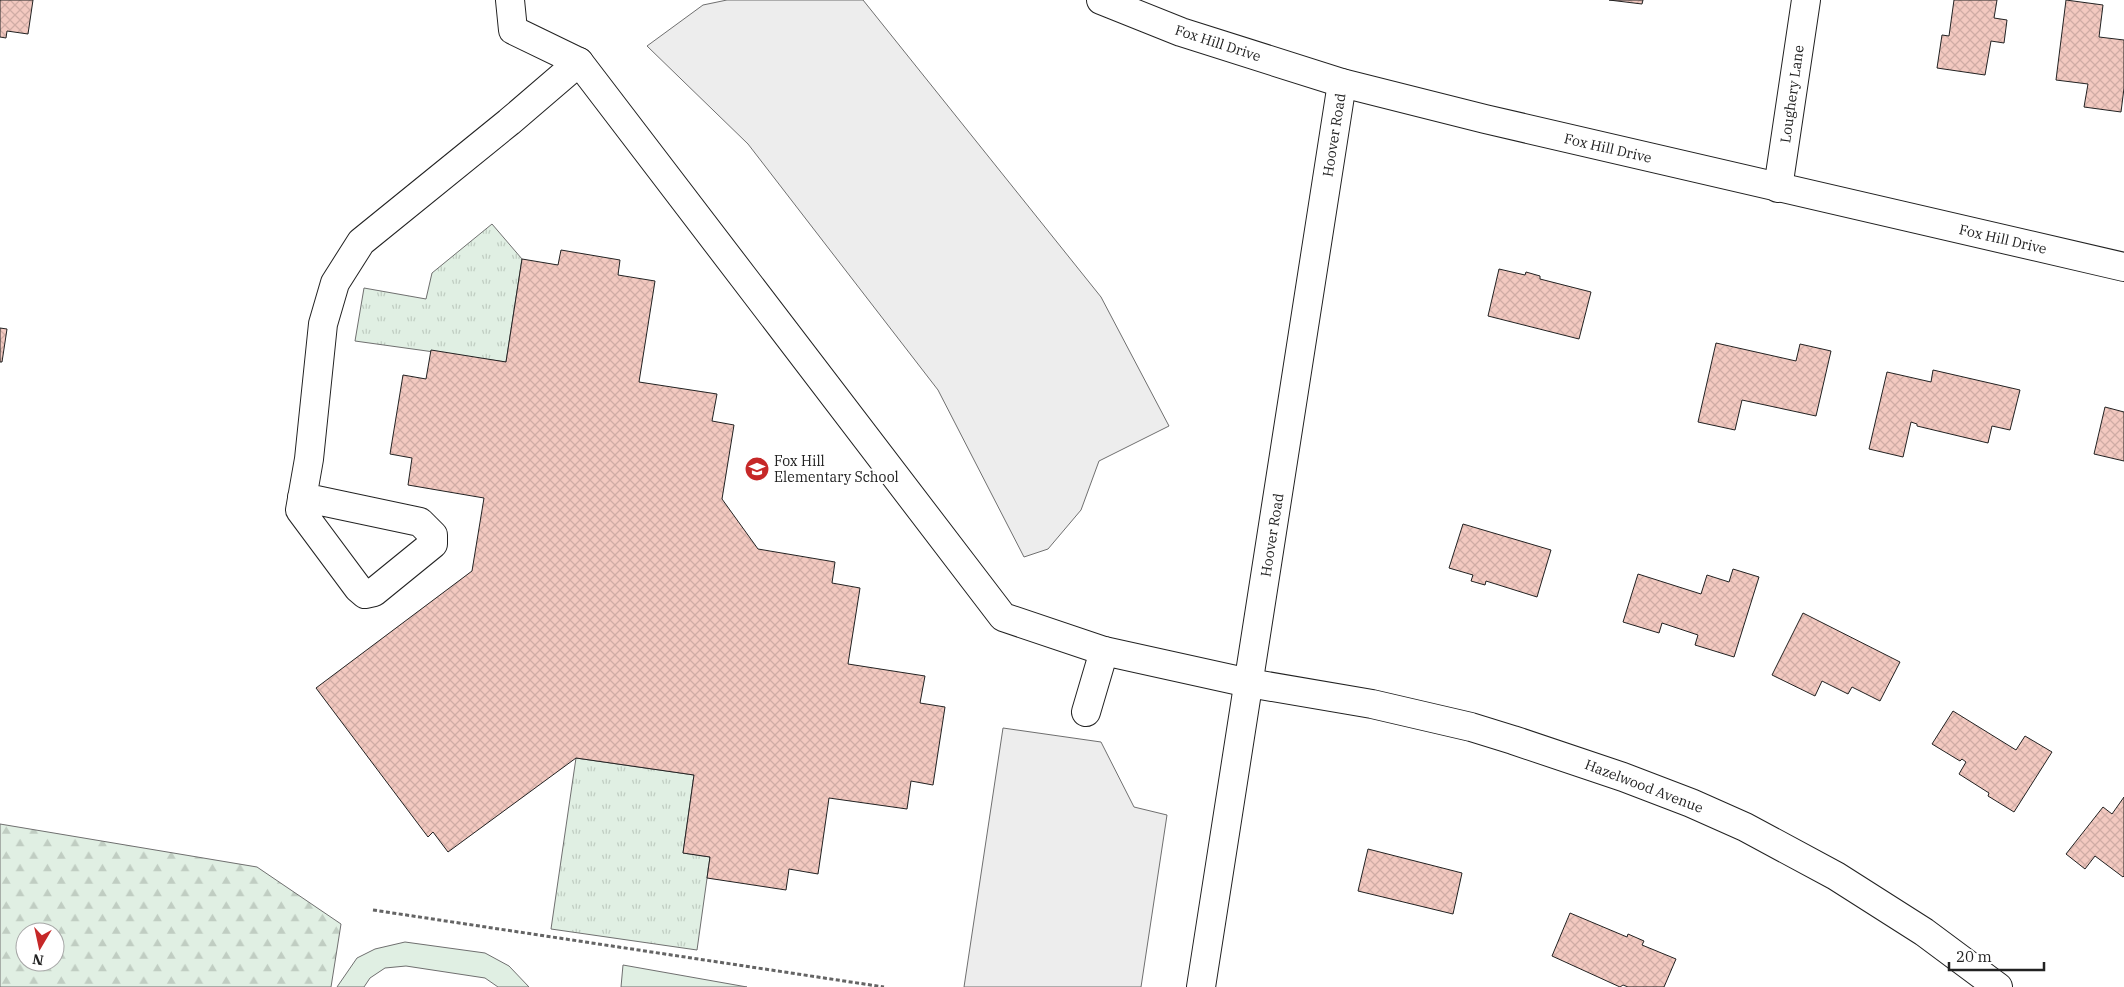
<svg xmlns="http://www.w3.org/2000/svg" width="2124" height="987" viewBox="0 0 2124 987" font-family="'IBM Plex Serif',serif">
	<style>
		.grass { fill: #e0efe3; stroke: #6f6f6f }
		.forest { fill: url(#forest-firs); stroke: #6f6f6f; fill-rule: evenodd }
		.park { fill: url(#park-tufts); stroke: #6f6f6f }
		.parking { fill: #ededed; stroke: #6f6f6f }
		.building { fill: url(#building-cross-hatch); stroke: #222 }
		.lines { fill: none; stroke-linecap: round; stroke-linejoin: round }
		.minor-casing { stroke: #222; stroke-width: 30 }
		.path { stroke: #646464; stroke-width: 3; stroke-dasharray: 4 2.5; stroke-linecap: butt }
		.minor { stroke: #fff; stroke-width: 28 }
		.labels { text-anchor: middle; stroke-width: 4; stroke-linejoin: round; paint-order: stroke }
		.street-label { font-size: 14px; fill: #222; stroke: #fff }
		.poi-label { font-size: 14px; fill: #222; stroke: #fff; text-anchor: start }
	</style>
	<defs>
		<pattern id="forest-firs" width="22" height="20" patternUnits="userSpaceOnUse" patternTransform="scale(1.25)"><rect width="22" height="20" fill="#e0efe3"/><path d="M5 1l3.5 6h-7zM16 11l3.5 6h-7z" fill="#c0cdc2"/></pattern>
		<pattern id="park-tufts" width="24" height="20" patternUnits="userSpaceOnUse" patternTransform="scale(1.25)"><rect width="24" height="20" fill="#e0efe3"/><path d="M3 7l-1-3M5 7V3M7 7l1-3M15 17l-1-3M17 17v-4M19 17l1-3" fill="none" stroke="#c0cdc2"/></pattern>
		<pattern id="building-cross-hatch" width="8" height="8" patternUnits="userSpaceOnUse" patternTransform="scale(1.25)"><rect width="8" height="8" fill="#f3c9c0"/><path d="M0 0l8 8M0 8l8-8" fill="none" stroke="#d0aca5"/></pattern>
	</defs>
	<rect width="100%" height="100%" fill="#fff"/>
	<g class="grass">
		<polygon points="405,942 485,953 509,966 529,987 498,987 485,978 406,966 385,968 370,978 364,987 337,987 357,958 375,949"/>
		<polygon points="623,965 747,987 621,987"/>
	</g>
	<path class="forest" d="M0,824L257,867L341,924L331,987H0ZM25,932H55V962H25Z"/>
	<g class="park">
		<polygon points="492,224 522,259 506,362 355,341 364,288 426,299 432,273"/>
		<polygon points="576,758 694,775 683,853 710,857 697,950 551,929"/>
	</g>
	<g class="parking">
		<polygon points="727,0 863,0 1101,297 1169,426 1099,461 1081,510 1048,549 1024,557 938,390 748,144 647,46 703,5"/>
		<polygon points="1003,728 1101,742 1134,807 1167,815 1141,987 964,987"/>
	</g>
	<g class="building">
		<polygon points="0,0 33,0 28,34 7,31 6,38 0,37"/>
		<polygon points="1609,0 1643,0 1642,4"/>
		<polygon points="1954,0 1997,0 1994,18 2007,20 2004,43 1991,41 1985,75 1937,68 1942,35 1949,36"/>
		<polygon points="2066,0 2103,5 2099,37 2124,40 2124,88 2121,112 2084,107 2088,84 2056,80"/>
		<polygon points="561,250 620,260 618,275 655,281 639,382 717,394 712,421 734,425 722,499 758,549 835,562 832,583 860,588 848,664 925,676 920,703 945,707 933,785 911,781 907,809 829,798 818,874 789,869 786,890 707,878 710,857 683,853 694,775 576,758 448,852 433,832 428,837 316,688 472,571 484,498 408,485 412,458 390,454 403,375 426,379 431,350 506,362 522,259 558,265"/>
		<polygon points="1499,269 1525,275 1526,272 1540,276 1540,279 1591,292 1579,339 1488,316"/>
		<polygon points="0,328 7,329 2,362 0,362"/>
		<polygon points="1716,343 1796,361 1800,344 1831,351 1816,416 1742,400 1735,430 1698,422"/>
		<polygon points="1933,370 2020,390 2010,430 1992,426 1988,443 1917,426 1917,424 1911,422 1903,457 1869,449 1887,372 1931,382"/>
		<polygon points="2105,407 2124,412 2124,461 2094,454"/>
		<polygon points="1463,524 1551,550 1537,597 1486,581 1485,585 1471,581 1473,575 1449,568"/>
		<polygon points="1733,569 1759,577 1734,657 1695,645 1698,635 1662,623 1659,633 1623,622 1638,574 1701,594 1707,575 1729,582"/>
		<polygon points="1803,613 1900,662 1880,701 1852,687 1848,694 1822,681 1815,696 1772,675"/>
		<polygon points="1953,711 2016,750 2025,736 2052,752 2014,812 1988,796 1989,793 1959,774 1966,762 1962,759 1960,761 1932,744"/>
		<polygon points="2124,797 2124,876 2123,877 2095,856 2085,869 2066,854 2103,807 2112,814"/>
		<polygon points="1368,849 1462,873 1453,914 1358,891"/>
		<polygon points="1570,913 1627,937 1628,934 1644,941 1642,945 1676,959 1664,987 1628,987 1623,985 1620,987 1552,956"/>
	</g>
	<g class="lines">
		<defs>
			<g id="minor">
				<polyline points="510,0 513,30 579,62 1003,617 1104,651 1249,683 1372,704 1471,727 1513,740 1623,777 1691,803 1745,827 1836,876 1924,932 1998,987"/>
				<polyline points="1101,0 1181,32 1342,83 1485,119 2124,267"/>
				<polyline points="1778,188 1806,0"/>
				<polyline points="302,497 420,522 433,535 433,544 374,592 365,594 358,588 300,510 309,459 323,324 335,283 361,242 509,122 579,62"/>
				<polyline points="1086,712 1104,651"/>
				<polyline points="1201,987 1342,83"/>
			</g>
		</defs>
		<use href="#minor" class="minor-casing"/>
		<polyline class="path" points="373,910 884,987"/>
		<use href="#minor" class="minor"/>
	</g>
	<defs>
		<symbol id="school-disc" viewBox="-11 -11 22 22"><circle r="9.5" fill="#c62828" stroke="#fff"/><path d="M0-5L7-2L0 1L-7-2ZM-4 1L0 2.5L4 1V4Q0 6-4 4Z" fill="#fff"/></symbol>
	</defs>
	<g fill-rule="evenodd">
		<use href="#school-disc" x="743" y="455" width="28" height="28"/>
	</g>
	<g class="labels">
		<g class="street-label">
			<text transform="translate(1218 43) rotate(18)" y="5">Fox Hill Drive</text>
			<text transform="translate(1792 94) rotate(-82)" y="5">Loughery Lane</text>
			<text transform="translate(1334 135) rotate(-81)" y="5">Hoover Road</text>
			<text transform="translate(1608 148) rotate(13)" y="5">Fox Hill Drive</text>
			<text transform="translate(2003 239) rotate(13)" y="5">Fox Hill Drive</text>
			<text transform="translate(1272 535) rotate(-81)" y="5">Hoover Road</text>
			<text transform="translate(1644 786) rotate(21)" y="5">Hazelwood Avenue</text>
		</g>
		<g class="poi-label">
			<text x="774" y="466">Fox Hill<tspan x="774" dy="16">Elementary School</tspan></text>
		</g>
	</g>
	<g transform="translate(40 947) rotate(189)"><circle r="24" fill="#ffffff" stroke="#a7a7a7"/>
	<path d="M0-4L9 19L0 12L-9 19Z" fill="#c62828"/>
	<text y="-8" font-size="14" font-weight="bold" text-anchor="middle" fill="#222222">N</text>
	</g>
	<path d="M1949 962v8h95v-8" fill="none" stroke="#222222" stroke-width="2.5"/>
	<text x="1956" y="962" font-size="15" fill="#222222" stroke="#ffffff" stroke-width="4" paint-order="stroke">20 m</text>
</svg>
